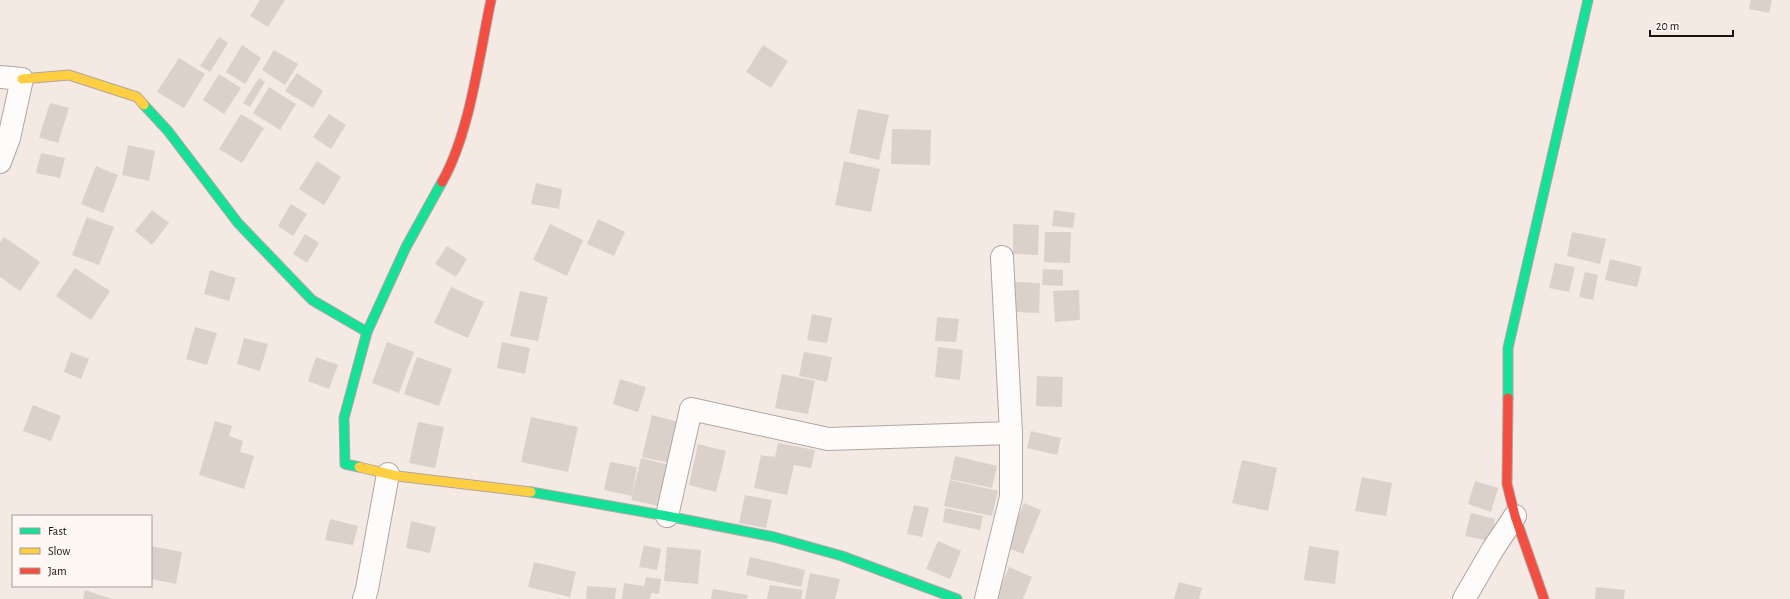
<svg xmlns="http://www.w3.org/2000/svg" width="1790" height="599" viewBox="0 0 1790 599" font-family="'Alegreya Sans',sans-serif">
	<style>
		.building { fill: #dcd0cb }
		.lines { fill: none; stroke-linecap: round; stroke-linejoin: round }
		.street-casing { stroke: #b1a6a1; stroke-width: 24 }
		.fast-casing { stroke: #b1a6a1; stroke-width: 11 }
		.slow-casing { stroke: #b1a6a1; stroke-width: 11 }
		.jam-casing { stroke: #b1a6a1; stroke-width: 11 }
		.street { stroke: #fefcfb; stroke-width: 22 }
		.fast { stroke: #16e098; stroke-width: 9 }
		.slow { stroke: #ffcf43; stroke-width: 9 }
		.jam { stroke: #f24e42; stroke-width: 9 }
	</style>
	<rect width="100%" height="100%" fill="#f5e9e4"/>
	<g class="building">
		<polygon points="260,0 285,0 268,27 250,16"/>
		<polygon points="1751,0 1772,0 1769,13 1749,9"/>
		<polygon points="219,37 228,43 210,72 200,66"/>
		<polygon points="242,45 261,58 245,84 226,72"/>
		<polygon points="763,45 788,61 771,88 746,72"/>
		<polygon points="274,50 298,64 285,85 262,70"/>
		<polygon points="179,58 205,74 184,108 157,92"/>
		<polygon points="297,73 323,91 313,108 285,91"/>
		<polygon points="219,74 241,88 224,114 203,100"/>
		<polygon points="259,78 265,82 250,107 243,103"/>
		<polygon points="269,87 296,104 280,130 253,113"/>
		<polygon points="50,103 69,108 58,143 39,137"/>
		<polygon points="858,109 889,115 879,160 849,153"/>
		<polygon points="241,114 264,128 242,163 219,149"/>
		<polygon points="329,114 346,125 331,149 313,137"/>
		<polygon points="892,129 931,130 930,165 891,164"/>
		<polygon points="128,145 155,151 149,181 122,175"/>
		<polygon points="41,153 65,158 60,178 36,173"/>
		<polygon points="317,161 341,177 324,205 299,189"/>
		<polygon points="844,161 880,169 871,212 835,205"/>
		<polygon points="96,166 118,175 103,213 81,204"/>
		<polygon points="536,183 562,189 559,209 531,204"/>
		<polygon points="291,204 307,214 293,236 278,226"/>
		<polygon points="152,210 169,223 152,245 135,231"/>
		<polygon points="1054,210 1075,213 1073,228 1052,226"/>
		<polygon points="87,217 114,227 99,265 72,255"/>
		<polygon points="598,219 625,232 614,256 587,244"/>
		<polygon points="550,224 583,240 567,276 533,260"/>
		<polygon points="1013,224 1039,225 1038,255 1013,254"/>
		<polygon points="1045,232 1071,232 1070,263 1044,262"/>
		<polygon points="1572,232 1606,239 1600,264 1567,256"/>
		<polygon points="305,234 319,243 307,263 293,254"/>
		<polygon points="4,237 40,262 20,291 0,277 0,242"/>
		<polygon points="447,246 467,259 456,277 435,264"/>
		<polygon points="1610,259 1642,267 1637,287 1605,280"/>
		<polygon points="1555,263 1575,267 1569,292 1549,288"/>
		<polygon points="75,268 110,291 91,320 56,296"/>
		<polygon points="1043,269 1063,270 1063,286 1042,285"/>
		<polygon points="210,270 236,278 229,301 204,294"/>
		<polygon points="1585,272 1598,275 1593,300 1579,297"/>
		<polygon points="1014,282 1040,283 1039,313 1013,312"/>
		<polygon points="451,287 484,302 468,338 434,323"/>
		<polygon points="1079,290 1080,320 1055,322 1053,291"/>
		<polygon points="520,291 548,297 538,341 510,336"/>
		<polygon points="812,314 832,318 827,343 807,340"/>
		<polygon points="937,317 959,319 956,342 935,341"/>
		<polygon points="195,327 217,333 207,365 186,359"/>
		<polygon points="244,338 268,344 260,371 237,364"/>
		<polygon points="387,342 414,352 399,393 372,383"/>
		<polygon points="502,342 530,348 525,374 497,368"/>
		<polygon points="938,347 963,350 960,380 935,377"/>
		<polygon points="71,352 89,359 81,379 64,372"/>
		<polygon points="804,352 832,357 827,382 799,376"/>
		<polygon points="316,357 338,365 329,389 308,381"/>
		<polygon points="417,357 452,369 439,406 404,394"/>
		<polygon points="782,374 815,381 808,414 775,408"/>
		<polygon points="1037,376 1063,377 1062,407 1036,406"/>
		<polygon points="620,379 646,387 638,412 613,404"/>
		<polygon points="33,405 61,416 51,441 23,431"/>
		<polygon points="652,415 679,422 670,463 642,457"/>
		<polygon points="531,417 578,427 568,472 521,462"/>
		<polygon points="215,421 232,426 229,436 243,441 240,452 254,456 244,489 199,475"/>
		<polygon points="418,422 444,427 435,468 409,463"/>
		<polygon points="1031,431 1061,438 1057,455 1027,448"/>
		<polygon points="778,443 815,450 811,468 794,465 787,495 754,488 761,455 775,457"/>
		<polygon points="698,444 726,451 716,492 689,485"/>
		<polygon points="955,456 997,466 992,488 950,479"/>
		<polygon points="641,458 669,465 659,506 631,500"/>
		<polygon points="1242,460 1277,468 1268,511 1232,503"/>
		<polygon points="610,462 637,467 632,496 604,490"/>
		<polygon points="1362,477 1392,483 1386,516 1355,511"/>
		<polygon points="950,480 998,491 992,516 944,506"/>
		<polygon points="1475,481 1498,488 1491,512 1468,504"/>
		<polygon points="745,495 772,500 766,528 739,523"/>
		<polygon points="1024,503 1041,510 1023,554 1006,547"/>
		<polygon points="914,505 929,508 922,537 907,534"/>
		<polygon points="945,508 983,516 980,530 943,522"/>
		<polygon points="1471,513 1495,519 1490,541 1465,536"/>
		<polygon points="330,519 358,526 353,545 325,540"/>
		<polygon points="411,521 436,527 430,553 406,548"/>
		<polygon points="938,541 961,551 950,579 926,569"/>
		<polygon points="644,545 661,549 657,570 639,567"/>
		<polygon points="151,546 182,552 176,584 151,579"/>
		<polygon points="1309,546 1339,551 1335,584 1304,580"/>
		<polygon points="667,547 701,550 698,584 664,581"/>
		<polygon points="750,557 805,570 801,587 746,575"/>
		<polygon points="534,562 576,572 570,597 528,587"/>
		<polygon points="1009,567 1032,577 1023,599 995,599"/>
		<polygon points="810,573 840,579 835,599 805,599"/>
		<polygon points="646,577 661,579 659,594 651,593 650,599 622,599 624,583 644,586"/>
		<polygon points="1179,582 1202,588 1199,599 1174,599"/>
		<polygon points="770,585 803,590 801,599 767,599"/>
		<polygon points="587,586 616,588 615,599 586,599"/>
		<polygon points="1596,587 1625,590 1624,599 1595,599"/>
		<polygon points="713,589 748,595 747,599 711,599"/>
		<polygon points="85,590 112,599 83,599"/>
	</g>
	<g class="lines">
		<defs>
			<g id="street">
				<polyline points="0,77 22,79 9,138 0,162"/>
				<polyline points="667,516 691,409 828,439 1011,433"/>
				<polyline points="364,599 367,589 388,474"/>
				<polyline points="986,599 1011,497 1011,433 1002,257"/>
				<polyline points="1464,599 1493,549 1515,516"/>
			</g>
			<g id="fast">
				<polyline points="144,105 168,131 238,223 312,300 367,332"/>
				<polyline points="1508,398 1508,348 1588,0"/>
				<polyline points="359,467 345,464 344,418 367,332 406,247 442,182"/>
				<polyline points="531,492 667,516 774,537 842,556 957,599"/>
			</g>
			<g id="slow">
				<polyline points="22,79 69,75 137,97 144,105"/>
				<polyline points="359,467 397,476 531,492"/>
			</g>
			<g id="jam">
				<path d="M442,182C470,133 479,56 491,0"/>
				<polyline points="1508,398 1507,484 1515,516 1544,599"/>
			</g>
		</defs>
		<use href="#street" class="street-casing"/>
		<use href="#fast" class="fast-casing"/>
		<use href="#slow" class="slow-casing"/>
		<use href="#jam" class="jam-casing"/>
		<use href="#street" class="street"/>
		<use href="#fast" class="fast"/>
		<use href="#slow" class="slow"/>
		<use href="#jam" class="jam"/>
	</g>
	<rect x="12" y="515" width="140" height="72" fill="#fef7f4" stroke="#a49b98"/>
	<rect x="20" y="528" width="20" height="6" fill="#16e098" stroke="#a49b98"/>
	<text x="48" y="535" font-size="12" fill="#1c110d">Fast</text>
	<rect x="20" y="548" width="20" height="6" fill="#ffcf43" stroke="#a49b98"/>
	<text x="48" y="555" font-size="12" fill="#1c110d">Slow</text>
	<rect x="20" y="568" width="20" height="6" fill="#f24e42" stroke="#a49b98"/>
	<text x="48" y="575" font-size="12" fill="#1c110d">Jam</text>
	<path d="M1650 30v6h83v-6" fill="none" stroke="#1c110d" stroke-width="2"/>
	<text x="1656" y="30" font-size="12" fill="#1c110d" stroke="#fef7f4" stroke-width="3" paint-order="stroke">20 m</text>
</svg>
